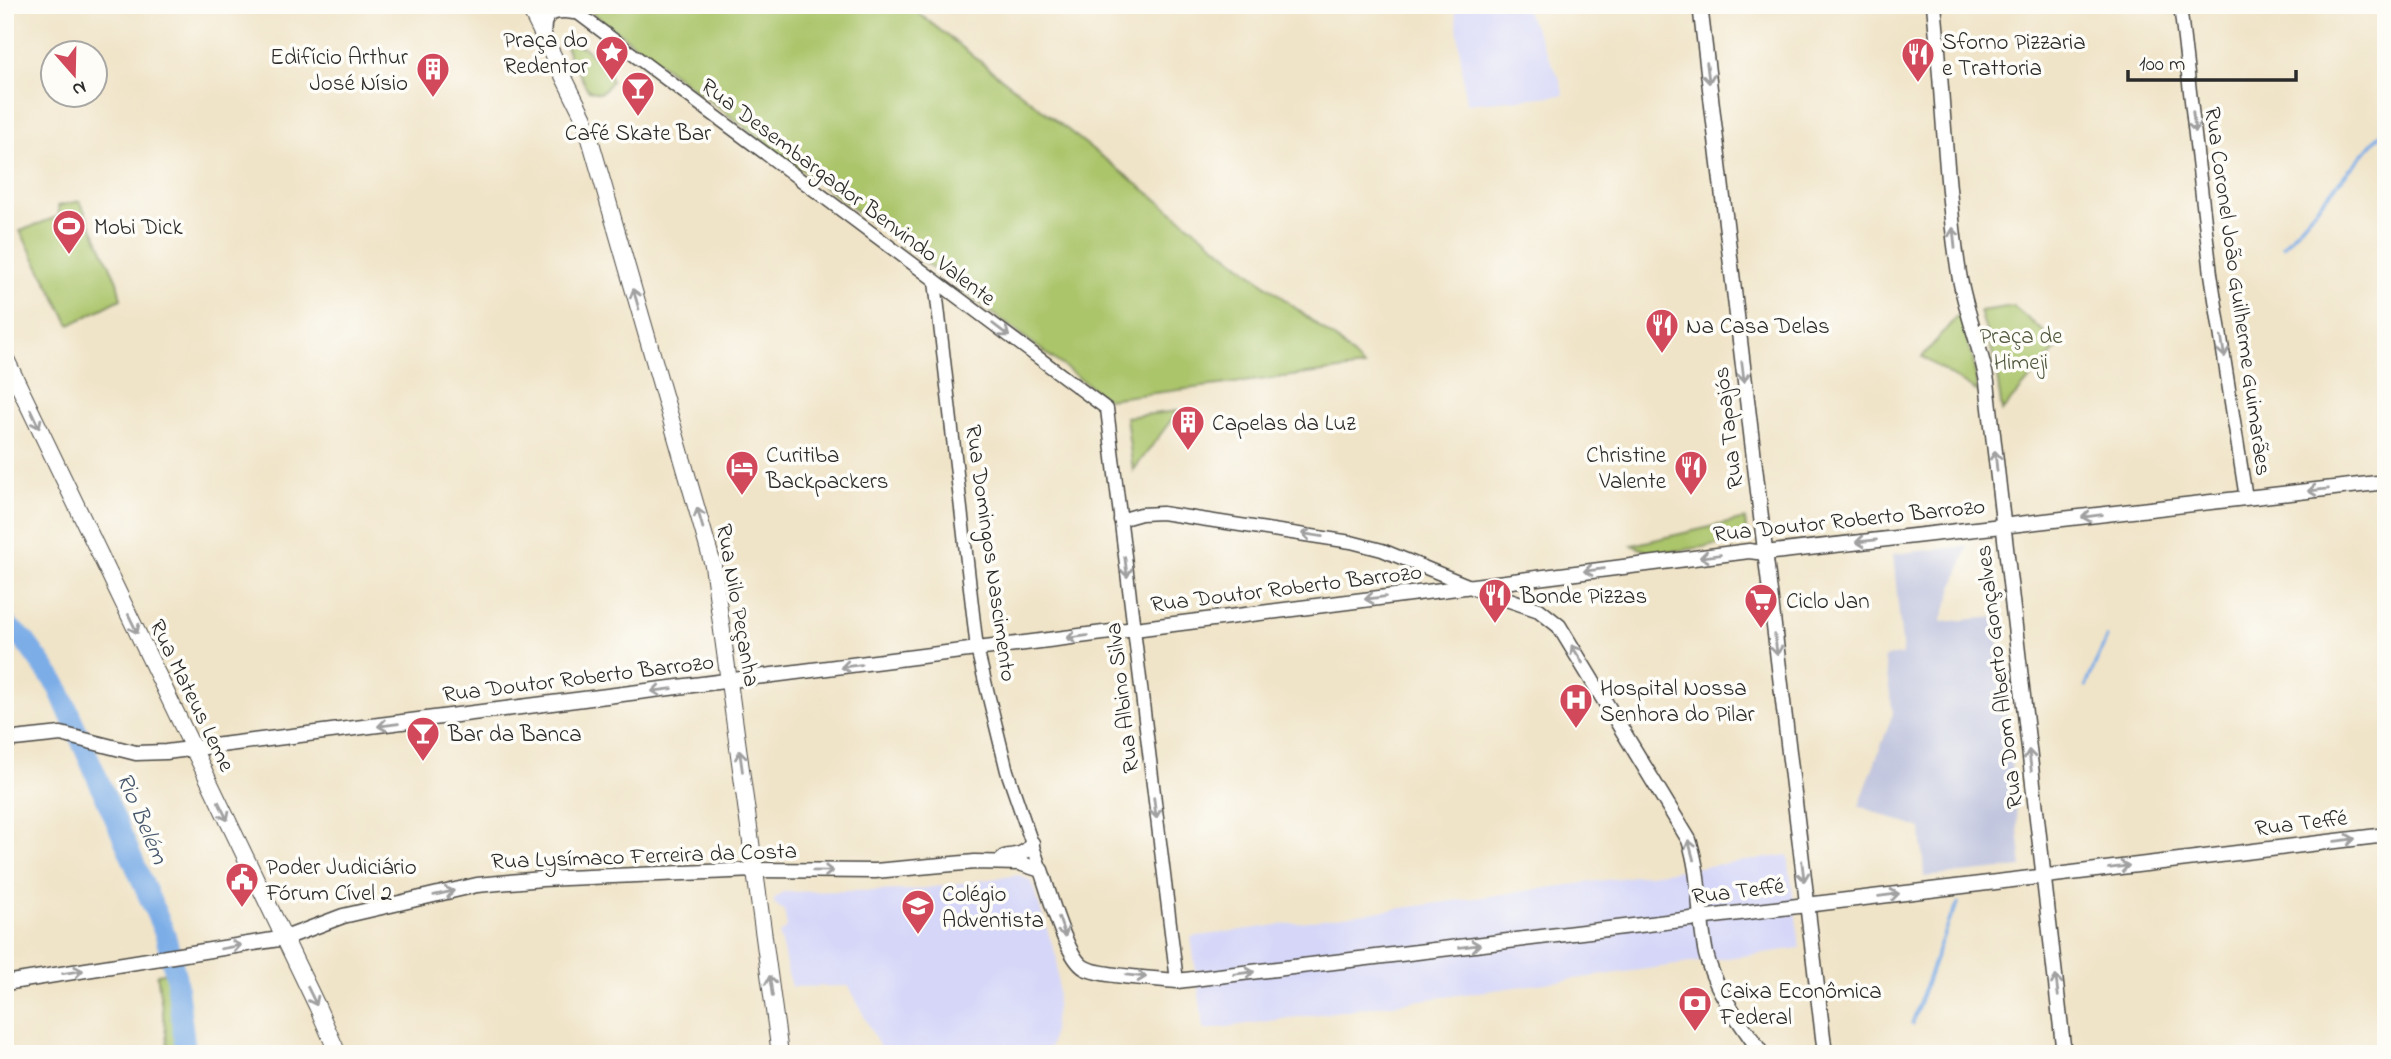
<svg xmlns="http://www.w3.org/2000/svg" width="2391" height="1059" viewBox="0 0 2391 1059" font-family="'Indie Flower',sans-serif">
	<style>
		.built { fill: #d6d7f8 }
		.industrial { fill: #bec2dd }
		.green { fill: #abc56b; stroke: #6b784b; stroke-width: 2 }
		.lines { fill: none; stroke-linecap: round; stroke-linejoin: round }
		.stream { stroke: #7bade7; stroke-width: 3.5 }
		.river { stroke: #7bade7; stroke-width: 21 }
		.tertiary-casing { stroke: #494743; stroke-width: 15 }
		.secondary-casing { stroke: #494743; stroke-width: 17 }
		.primary-casing { stroke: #494743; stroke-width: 18 }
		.tertiary { stroke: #fff; stroke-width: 12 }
		.secondary { stroke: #fff; stroke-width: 14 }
		.primary { stroke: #fff; stroke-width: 16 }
		.oneway { stroke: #a0a0a0 }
		.labels { text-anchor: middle; stroke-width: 7; stroke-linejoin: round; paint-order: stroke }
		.poi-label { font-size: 23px; fill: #2b2b2b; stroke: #fdfcf7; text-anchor: start }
		.street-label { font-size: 23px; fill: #2b2b2b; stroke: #fdfcf7 }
		.park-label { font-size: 23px; fill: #51593e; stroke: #fdfcf7 }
		.water-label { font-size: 24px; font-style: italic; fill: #47586d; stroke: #fdfcf7 }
	</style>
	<rect width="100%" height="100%" fill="#fdfcf7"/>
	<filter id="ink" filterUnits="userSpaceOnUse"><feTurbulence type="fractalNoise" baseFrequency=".0143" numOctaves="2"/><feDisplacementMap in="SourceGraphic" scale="14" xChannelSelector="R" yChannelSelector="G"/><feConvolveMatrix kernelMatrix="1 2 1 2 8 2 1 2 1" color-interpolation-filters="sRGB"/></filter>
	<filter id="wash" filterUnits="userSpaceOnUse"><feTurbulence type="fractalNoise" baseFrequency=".00686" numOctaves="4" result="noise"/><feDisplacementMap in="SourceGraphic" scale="28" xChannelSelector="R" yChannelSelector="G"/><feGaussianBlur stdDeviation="1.57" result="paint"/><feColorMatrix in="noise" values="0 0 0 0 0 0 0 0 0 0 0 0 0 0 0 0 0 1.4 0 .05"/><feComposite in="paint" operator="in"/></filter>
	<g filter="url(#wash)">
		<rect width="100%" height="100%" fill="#f0e4c8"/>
		<g class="built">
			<polygon points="1459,5 1523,5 1559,77 1564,95 1466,104 1455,9"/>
			<polygon points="1788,855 1800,948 1204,1030 1191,937"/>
			<polygon points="1019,875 1031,881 1057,959 1058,991 1051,1045 1043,1054 883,1054 849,986 791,987 779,934 787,927 784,911 774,903 774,899 782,892 911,890"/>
		</g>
		<polygon class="industrial" points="1968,546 1941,622 1996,617 2022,867 1924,877 1921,829 1859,806 1893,713 1884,657 1903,655 1893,554"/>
		<g class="green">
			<polygon points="582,5 908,5 1339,342 1364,367 1107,399"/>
			<polygon points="569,43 583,47 609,70 611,81 605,90 599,93 588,90 568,54 566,45"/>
			<polygon points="80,201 117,281 121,299 70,325 20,231 59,216 58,206"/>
			<polygon points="2013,306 2060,345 2002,411 1995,362 1980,311"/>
			<polygon points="1959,314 1973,360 1978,392 1922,357"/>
			<polygon points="1178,411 1133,471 1126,417"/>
			<polygon points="1745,519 1747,541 1653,554 1632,545"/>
			<polygon points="181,970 194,1054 169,1054 157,974"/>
		</g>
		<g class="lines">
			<g class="stream">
				<polyline points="2283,246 2386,128"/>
				<polyline points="2086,686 2107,637"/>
				<polyline points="1912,1024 1948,922 1958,904"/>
			</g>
			<polyline class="river" points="5,624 25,641 57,685 165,934 176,977 186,1054"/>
		</g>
	</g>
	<g filter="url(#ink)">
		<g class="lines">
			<defs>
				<g id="tertiary">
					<polyline points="567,5 1107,409 1177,981"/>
					<polyline points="2180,5 2211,274 2246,498"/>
					<polyline points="935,281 977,649 1007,771 1041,870"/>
					<polyline points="1120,520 1141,514 1162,513 1351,542 1382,550 1470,586"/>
				</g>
				<g id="secondary">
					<polyline points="1700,5 1825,1054"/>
					<path d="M1934,5C1943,93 1945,180 1958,267C1963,306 1980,343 1987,382L2064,1054"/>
					<path d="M544,35C541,12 555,9 574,12"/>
					<path d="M1474,588L1539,610L1559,626L1689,840C1701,876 1698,916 1706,954C1715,991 1741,1023 1762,1054"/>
					<polyline points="5,740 61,734 136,753 166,752 1749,551 1765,553 2386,482"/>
					<path d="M1004,857C1015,855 1027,855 1032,843"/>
					<path d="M5,983L285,938L343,916L477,885L542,879L755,870L875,871L975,862L1019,863L1041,870C1049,892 1066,958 1085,968C1100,976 1156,979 1177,981L2386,835"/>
				</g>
				<g id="primary">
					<polyline points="528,5 584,118 713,565 780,1054"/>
					<polyline points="5,357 317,1006 338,1054"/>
				</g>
			</defs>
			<use href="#tertiary" class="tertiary-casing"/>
			<use href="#secondary" class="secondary-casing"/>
			<use href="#primary" class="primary-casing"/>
			<use href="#tertiary" class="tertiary"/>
			<use href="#secondary" class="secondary"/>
			<use href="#primary" class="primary"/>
		</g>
		<defs><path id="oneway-shaft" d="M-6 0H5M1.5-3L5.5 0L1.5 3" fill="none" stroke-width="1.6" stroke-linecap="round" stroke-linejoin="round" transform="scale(1.75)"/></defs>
		<g class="oneway">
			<use href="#oneway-shaft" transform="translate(1708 73) rotate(83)"/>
			<use href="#oneway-shaft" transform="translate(2194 122) rotate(83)"/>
			<use href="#oneway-shaft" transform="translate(1954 238) rotate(-96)"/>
			<use href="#oneway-shaft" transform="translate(636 299) rotate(-106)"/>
			<use href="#oneway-shaft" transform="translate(1001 330) rotate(37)"/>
			<use href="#oneway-shaft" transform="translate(2223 347) rotate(81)"/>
			<use href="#oneway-shaft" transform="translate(1743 372) rotate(83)"/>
			<use href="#oneway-shaft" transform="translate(35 419) rotate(65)"/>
			<use href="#oneway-shaft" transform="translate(1996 461) rotate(-96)"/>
			<use href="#oneway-shaft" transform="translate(2318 490) rotate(174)"/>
			<use href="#oneway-shaft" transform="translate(2092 516) rotate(173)"/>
			<use href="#oneway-shaft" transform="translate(700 518) rotate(-106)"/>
			<use href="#oneway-shaft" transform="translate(1312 535) rotate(-171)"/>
			<use href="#oneway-shaft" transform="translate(1866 541) rotate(174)"/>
			<use href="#oneway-shaft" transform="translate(1710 556) rotate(173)"/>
			<use href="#oneway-shaft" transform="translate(1126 567) rotate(83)"/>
			<use href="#oneway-shaft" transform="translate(1594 570) rotate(173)"/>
			<use href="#oneway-shaft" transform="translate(1375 598) rotate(173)"/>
			<use href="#oneway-shaft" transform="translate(133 624) rotate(64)"/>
			<use href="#oneway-shaft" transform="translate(1077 637) rotate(173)"/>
			<use href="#oneway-shaft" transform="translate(1776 645) rotate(83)"/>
			<use href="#oneway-shaft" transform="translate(1577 654) rotate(-122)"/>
			<use href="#oneway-shaft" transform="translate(851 666) rotate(173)"/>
			<use href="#oneway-shaft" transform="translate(662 690) rotate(173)"/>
			<use href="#oneway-shaft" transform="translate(388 725) rotate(173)"/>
			<use href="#oneway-shaft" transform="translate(2030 760) rotate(-97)"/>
			<use href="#oneway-shaft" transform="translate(741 761) rotate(-98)"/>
			<use href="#oneway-shaft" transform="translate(1155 808) rotate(83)"/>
			<use href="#oneway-shaft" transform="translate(223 811) rotate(64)"/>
			<use href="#oneway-shaft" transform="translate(2345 840) rotate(-7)"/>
			<use href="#oneway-shaft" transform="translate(1691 850) rotate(-105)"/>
			<use href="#oneway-shaft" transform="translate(2119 867) rotate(-7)"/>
			<use href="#oneway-shaft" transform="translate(823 871) rotate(1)"/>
			<use href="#oneway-shaft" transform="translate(1803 871) rotate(83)"/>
			<use href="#oneway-shaft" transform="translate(444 893) rotate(-13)"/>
			<use href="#oneway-shaft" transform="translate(1889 895) rotate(-7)"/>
			<use href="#oneway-shaft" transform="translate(1062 927) rotate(71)"/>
			<use href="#oneway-shaft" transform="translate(1470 946) rotate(-7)"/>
			<use href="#oneway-shaft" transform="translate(231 947) rotate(-10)"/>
			<use href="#oneway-shaft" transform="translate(73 972) rotate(-9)"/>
			<use href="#oneway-shaft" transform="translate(1244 973) rotate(-7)"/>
			<use href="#oneway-shaft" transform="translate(1136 976) rotate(6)"/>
			<use href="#oneway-shaft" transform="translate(771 986) rotate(-98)"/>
			<use href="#oneway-shaft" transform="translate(2057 986) rotate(-97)"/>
			<use href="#oneway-shaft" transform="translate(312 996) rotate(64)"/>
		</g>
	</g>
	<defs>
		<symbol id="sight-pin" viewBox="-11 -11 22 30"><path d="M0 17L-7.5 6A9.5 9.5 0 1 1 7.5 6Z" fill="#d1495b" stroke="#fdfcf7"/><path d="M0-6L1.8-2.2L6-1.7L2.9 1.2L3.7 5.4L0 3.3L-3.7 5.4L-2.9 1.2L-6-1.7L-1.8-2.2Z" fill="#fff"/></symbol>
		<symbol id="restaurant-pin" viewBox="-11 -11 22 30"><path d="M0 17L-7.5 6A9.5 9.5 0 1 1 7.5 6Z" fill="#d1495b" stroke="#fdfcf7"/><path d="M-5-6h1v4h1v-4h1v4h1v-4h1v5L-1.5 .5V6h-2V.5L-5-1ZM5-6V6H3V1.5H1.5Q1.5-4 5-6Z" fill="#fff"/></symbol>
		<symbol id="building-pin" viewBox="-11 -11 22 30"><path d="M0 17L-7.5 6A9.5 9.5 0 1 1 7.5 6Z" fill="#d1495b" stroke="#fdfcf7"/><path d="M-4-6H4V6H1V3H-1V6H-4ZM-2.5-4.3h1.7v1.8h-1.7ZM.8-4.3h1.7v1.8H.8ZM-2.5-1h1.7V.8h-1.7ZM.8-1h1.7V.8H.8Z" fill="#fff"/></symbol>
		<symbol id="bar-pin" viewBox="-11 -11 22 30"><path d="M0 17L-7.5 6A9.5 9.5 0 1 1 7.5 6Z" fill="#d1495b" stroke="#fdfcf7"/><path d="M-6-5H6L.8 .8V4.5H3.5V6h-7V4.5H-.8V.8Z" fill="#fff"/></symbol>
		<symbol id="stadium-pin" viewBox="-11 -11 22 30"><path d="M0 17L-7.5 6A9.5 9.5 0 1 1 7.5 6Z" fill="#d1495b" stroke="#fdfcf7"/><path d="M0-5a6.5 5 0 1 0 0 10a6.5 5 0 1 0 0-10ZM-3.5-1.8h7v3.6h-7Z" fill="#fff"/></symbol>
		<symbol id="hotel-pin" viewBox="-11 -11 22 30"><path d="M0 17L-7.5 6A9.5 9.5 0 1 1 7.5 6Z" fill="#d1495b" stroke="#fdfcf7"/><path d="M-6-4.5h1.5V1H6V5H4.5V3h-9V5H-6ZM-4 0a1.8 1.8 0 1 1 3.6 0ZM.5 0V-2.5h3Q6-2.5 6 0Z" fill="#fff"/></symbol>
		<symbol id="supermarket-pin" viewBox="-11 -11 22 30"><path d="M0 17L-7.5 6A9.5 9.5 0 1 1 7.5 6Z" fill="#d1495b" stroke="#fdfcf7"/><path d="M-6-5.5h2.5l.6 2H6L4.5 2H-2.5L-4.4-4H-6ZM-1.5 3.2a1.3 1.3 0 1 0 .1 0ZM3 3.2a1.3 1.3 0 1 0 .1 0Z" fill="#fff"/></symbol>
		<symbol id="hospital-pin" viewBox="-11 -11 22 30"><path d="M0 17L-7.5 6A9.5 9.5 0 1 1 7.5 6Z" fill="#d1495b" stroke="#fdfcf7"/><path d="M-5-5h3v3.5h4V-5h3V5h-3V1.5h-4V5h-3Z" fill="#fff"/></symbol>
		<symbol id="civic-pin" viewBox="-11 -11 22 30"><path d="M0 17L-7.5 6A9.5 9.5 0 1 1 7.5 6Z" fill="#d1495b" stroke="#fdfcf7"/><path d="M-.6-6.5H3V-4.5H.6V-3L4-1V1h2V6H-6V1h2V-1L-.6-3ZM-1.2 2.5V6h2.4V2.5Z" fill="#fff"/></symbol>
		<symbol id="school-pin" viewBox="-11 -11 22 30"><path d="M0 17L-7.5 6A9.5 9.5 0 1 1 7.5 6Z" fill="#d1495b" stroke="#fdfcf7"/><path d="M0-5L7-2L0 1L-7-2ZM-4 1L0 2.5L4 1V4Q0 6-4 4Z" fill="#fff"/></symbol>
		<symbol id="bank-pin" viewBox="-11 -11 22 30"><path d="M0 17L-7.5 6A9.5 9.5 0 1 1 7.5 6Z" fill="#d1495b" stroke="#fdfcf7"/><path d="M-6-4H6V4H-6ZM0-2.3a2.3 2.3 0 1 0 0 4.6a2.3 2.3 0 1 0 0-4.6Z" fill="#fff"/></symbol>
	</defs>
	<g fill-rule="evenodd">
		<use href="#sight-pin" x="593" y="33" width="38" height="52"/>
		<use href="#restaurant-pin" x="1899" y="35" width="38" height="52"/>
		<use href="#building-pin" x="414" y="50" width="38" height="52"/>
		<use href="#bar-pin" x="619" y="69" width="38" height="52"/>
		<use href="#stadium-pin" x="50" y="207" width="38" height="52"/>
		<use href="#restaurant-pin" x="1643" y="306" width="38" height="52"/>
		<use href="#building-pin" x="1169" y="403" width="38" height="52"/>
		<use href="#hotel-pin" x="723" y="448" width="38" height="52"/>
		<use href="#restaurant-pin" x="1672" y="448" width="38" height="52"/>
		<use href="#restaurant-pin" x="1476" y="576" width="38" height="52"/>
		<use href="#supermarket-pin" x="1742" y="581" width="38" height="52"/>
		<use href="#hospital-pin" x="1557" y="681" width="38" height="52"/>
		<use href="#bar-pin" x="404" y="714" width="38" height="52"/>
		<use href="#civic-pin" x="223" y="860" width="38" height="52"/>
		<use href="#school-pin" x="899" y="887" width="38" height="52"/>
		<use href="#bank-pin" x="1676" y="984" width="38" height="52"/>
	</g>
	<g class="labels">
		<g class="poi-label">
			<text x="588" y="47" text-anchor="end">Praça do<tspan x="588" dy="26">Redentor</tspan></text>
			<text x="1942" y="49">Sforno Pizzaria<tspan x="1942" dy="26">e Trattoria</tspan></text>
			<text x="408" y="64" text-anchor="end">Edifício Arthur<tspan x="408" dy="26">José Nísio</tspan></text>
			<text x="638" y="140" text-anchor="middle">Café Skate Bar</text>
			<text x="94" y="234">Mobi Dick</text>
			<text x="1686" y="333">Na Casa Delas</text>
			<text x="1212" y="430">Capelas da Luz</text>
			<text x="766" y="462">Curitiba<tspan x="766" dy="26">Backpackers</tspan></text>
			<text x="1666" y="462" text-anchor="end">Christine<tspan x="1666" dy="26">Valente</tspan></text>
			<text x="1520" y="603">Bonde Pizzas</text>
			<text x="1786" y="608">Ciclo Jan</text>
			<text x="1600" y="695">Hospital Nossa<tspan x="1600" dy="26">Senhora do Pilar</tspan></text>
			<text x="448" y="741">Bar da Banca</text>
			<text x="266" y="874">Poder Judiciário<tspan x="266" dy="26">Fórum Cível 2</tspan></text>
			<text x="942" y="901">Colégio<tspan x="942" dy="26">Adventista</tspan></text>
			<text x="1720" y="998">Caixa Econômica<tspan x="1720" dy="26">Federal</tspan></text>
		</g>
		<g class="street-label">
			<text transform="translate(849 191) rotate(37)" y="8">Rua Desembargador Benvindo Valente</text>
			<text transform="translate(2239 291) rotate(82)" y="8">Rua Coronel João Guilherme Guimarães</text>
			<text transform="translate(1727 428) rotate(-97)" y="8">Rua Tapajós</text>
			<text transform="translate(1849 519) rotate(-6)" y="8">Rua Doutor Roberto Barrozo</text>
			<text transform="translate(992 553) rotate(82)" y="8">Rua Domingos Nascimento</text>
			<text transform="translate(1286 587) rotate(-7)" y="8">Rua Doutor Roberto Barrozo</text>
			<text transform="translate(739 605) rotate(80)" y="8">Rua Nilo Peçanha</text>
			<text transform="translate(578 677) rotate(-7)" y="8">Rua Doutor Roberto Barrozo</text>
			<text transform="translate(1998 677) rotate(-97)" y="8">Rua Dom Alberto Gonçalves</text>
			<text transform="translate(193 695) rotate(64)" y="8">Rua Mateus Leme</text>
			<text transform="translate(1121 698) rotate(-97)" y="8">Rua Albino Silva</text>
			<text transform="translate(2301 822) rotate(-7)" y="8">Rua Teffé</text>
			<text transform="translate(644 855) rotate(-2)" y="8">Rua Lysímaco Ferreira da Costa</text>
			<text transform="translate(1738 890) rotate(-7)" y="8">Rua Teffé</text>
		</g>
		<g class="park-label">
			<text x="2021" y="343">Praça de<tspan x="2021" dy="26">Himeji</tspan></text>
		</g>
		<g class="water-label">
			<text transform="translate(143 818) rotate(67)" y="8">Rio Belém</text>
		</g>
	</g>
	<rect width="2391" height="1059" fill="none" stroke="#fdfcf7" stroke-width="28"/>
	<g transform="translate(74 74) rotate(160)"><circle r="33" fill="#fdfcf7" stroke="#a9a8a5" stroke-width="2"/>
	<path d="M0-5L12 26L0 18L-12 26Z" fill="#d1495b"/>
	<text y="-10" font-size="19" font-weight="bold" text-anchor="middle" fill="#2b2b2b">N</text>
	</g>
	<path d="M2128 70v10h168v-10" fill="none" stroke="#2b2b2b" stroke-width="3.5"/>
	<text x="2139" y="70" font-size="21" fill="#2b2b2b" stroke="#fdfcf7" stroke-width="5" paint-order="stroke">100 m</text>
</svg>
